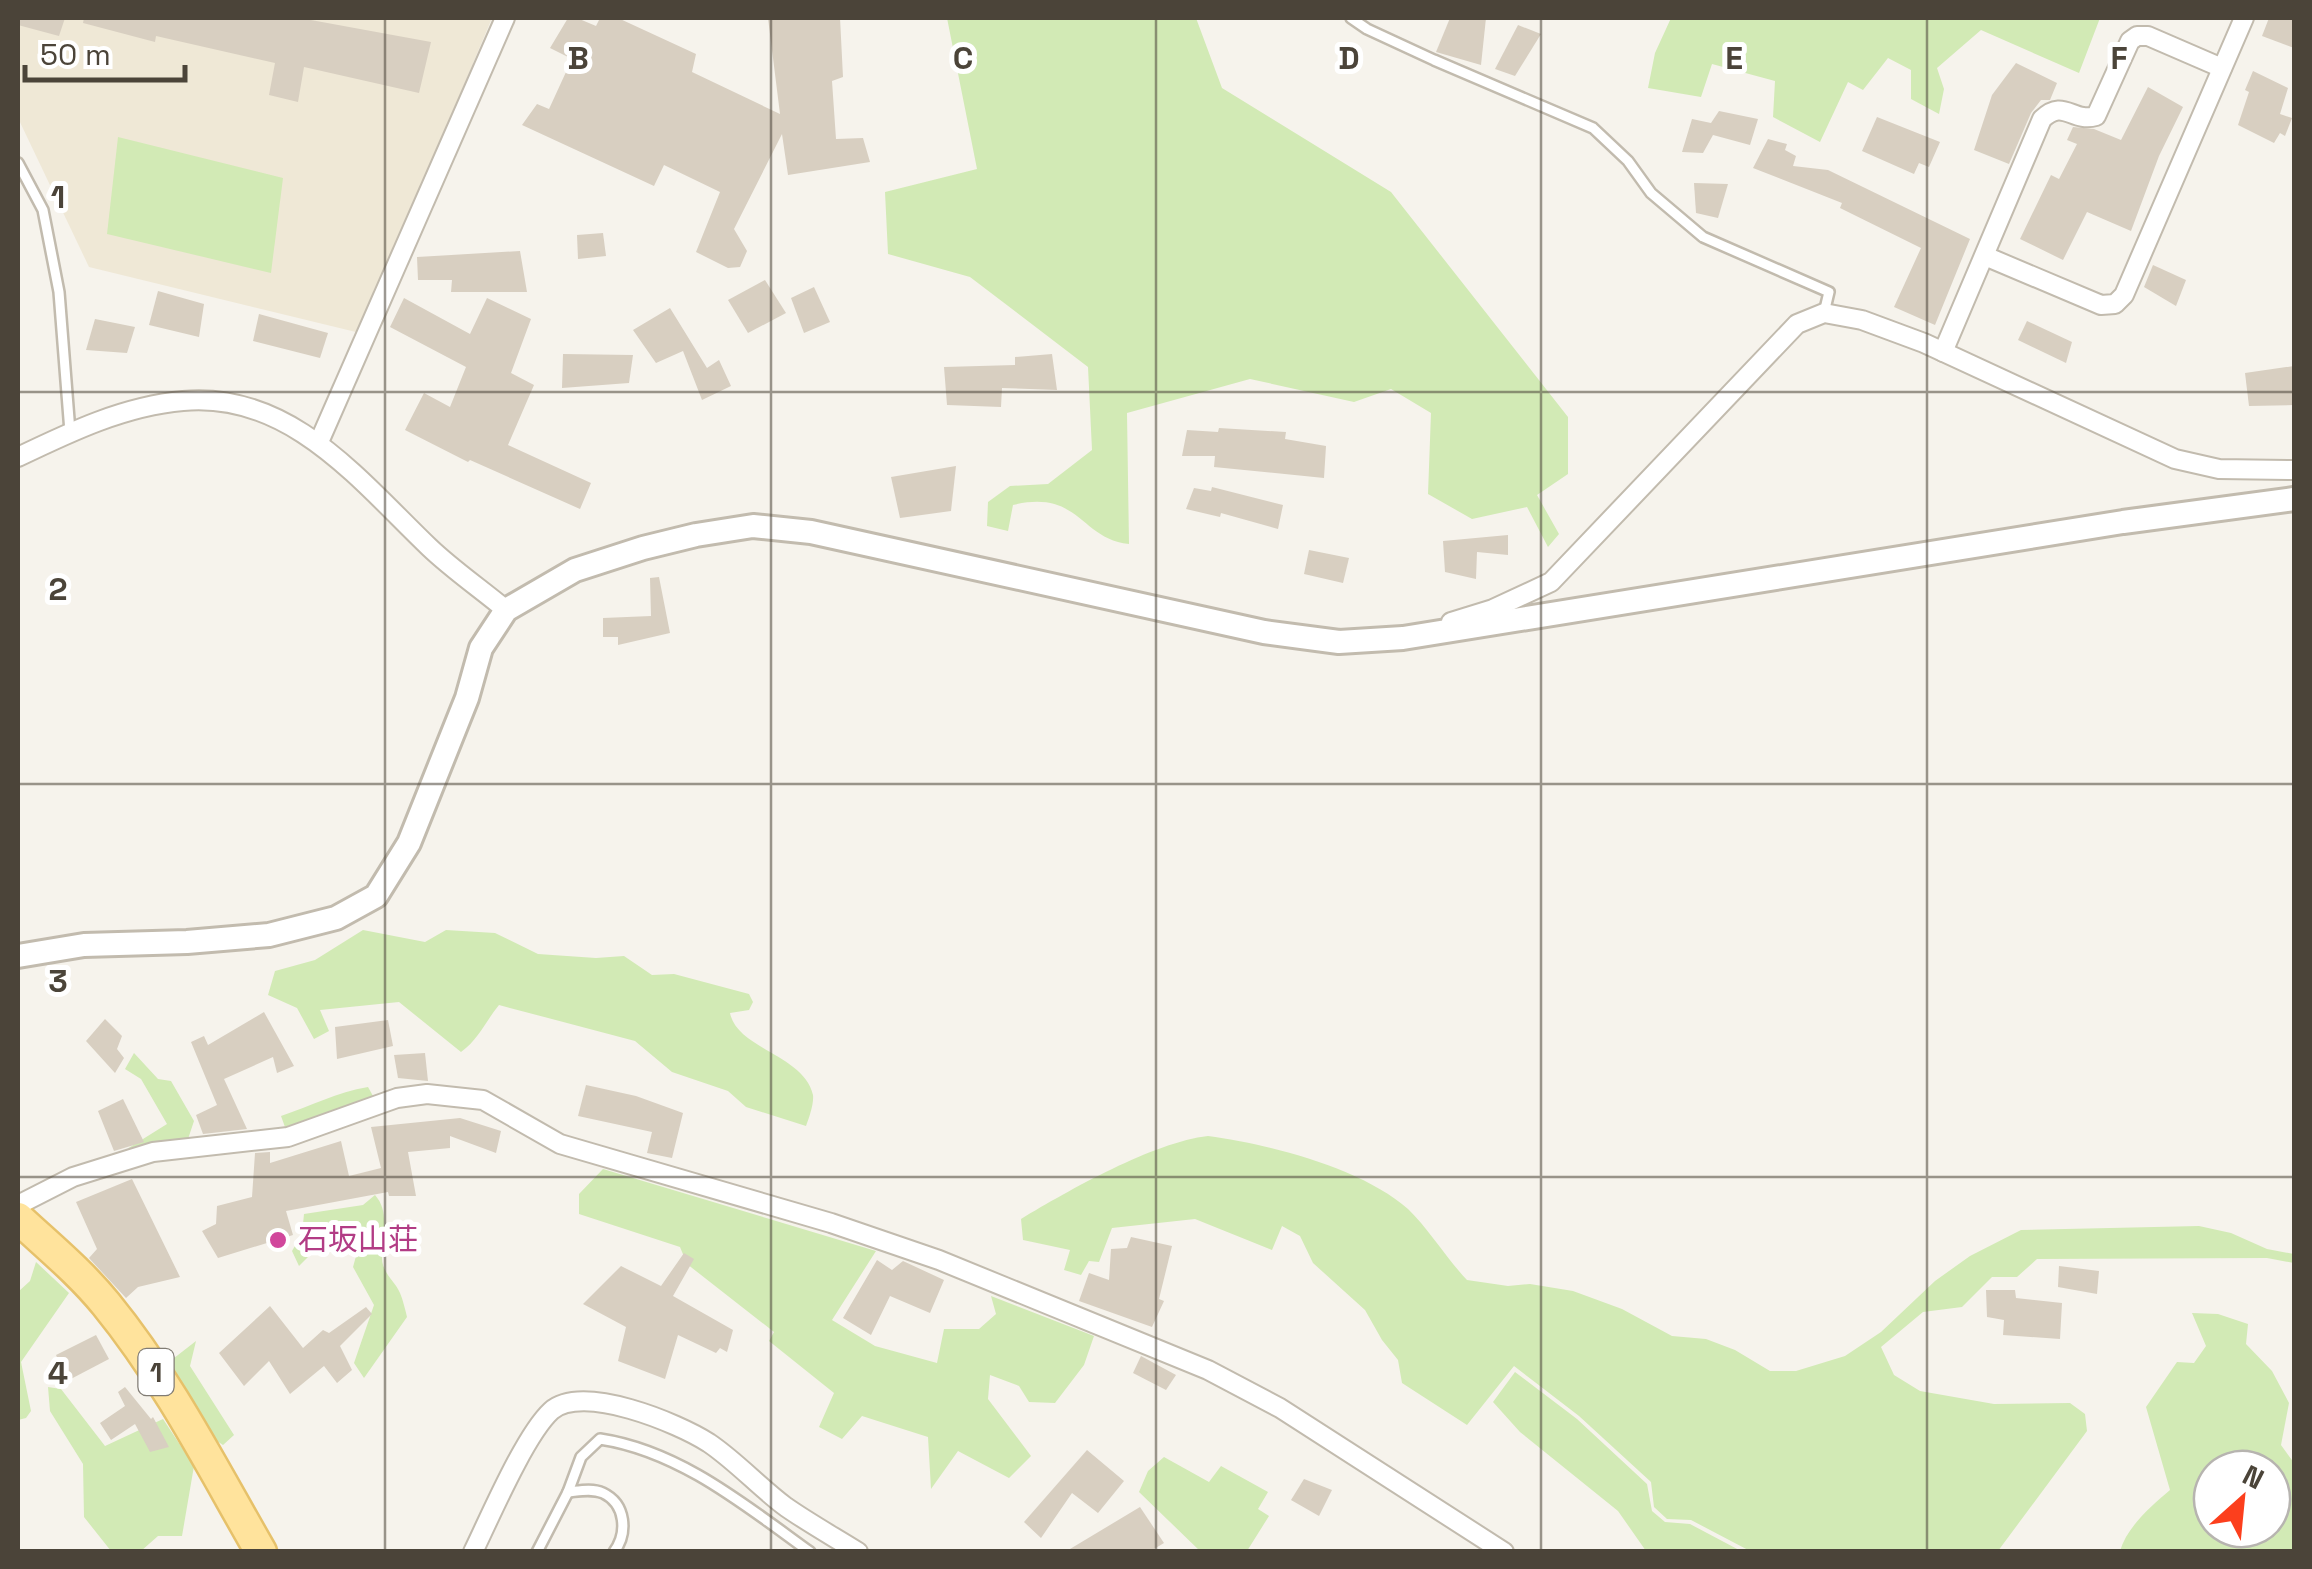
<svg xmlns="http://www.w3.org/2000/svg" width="2312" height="1569" viewBox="0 0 2312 1569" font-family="'Space Grotesk','Noto Sans JP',sans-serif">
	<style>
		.education { fill: #efe8d6 }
		.green { fill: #d2eab5; fill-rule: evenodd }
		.building { fill: #d8cfc1 }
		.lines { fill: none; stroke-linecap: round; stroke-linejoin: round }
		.service-casing { stroke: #c2bbae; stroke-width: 14 }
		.minor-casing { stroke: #c2bbae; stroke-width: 22 }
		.tertiary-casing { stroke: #c2bbae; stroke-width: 28 }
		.primary-casing { stroke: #e6c16a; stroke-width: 35 }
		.service { stroke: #fff; stroke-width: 9 }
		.minor { stroke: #fff; stroke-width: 18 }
		.tertiary { stroke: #fff; stroke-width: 22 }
		.primary { stroke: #ffe39c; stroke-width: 30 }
		.grid { fill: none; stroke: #4b4439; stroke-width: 2.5; stroke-opacity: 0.55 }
		.hotel-dot { fill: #d1479c; stroke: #fff; stroke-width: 4 }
		.labels { text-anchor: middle; stroke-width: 10; stroke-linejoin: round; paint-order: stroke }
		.shield { fill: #fff; stroke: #817c74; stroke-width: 2.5 }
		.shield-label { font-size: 28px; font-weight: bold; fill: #4b4439 }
		.hotel-label { font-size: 30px; fill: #b23c85; stroke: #fff; text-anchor: start }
		.grid-label { font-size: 32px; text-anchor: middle; font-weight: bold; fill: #4b4439; stroke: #fff; stroke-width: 10; stroke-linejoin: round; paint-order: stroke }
	</style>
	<rect width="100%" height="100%" fill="#f6f3ec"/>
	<polygon class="education" points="18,18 492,18 360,333 89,267 18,118"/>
	<g class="green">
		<path d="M947,18H1196L1222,88L1391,192L1568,417V474L1537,495L1559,534L1548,547L1527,507L1472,519L1428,494L1431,413L1391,389L1354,402L1250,379L1127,413L1129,544C1080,539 1080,489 1013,505L1008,531L987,526L988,502L1010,486L1048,484L1092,450L1088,367L970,277L888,254L885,192L977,169Z"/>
		<polygon points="1671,18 2100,18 2079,73 1981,30 1937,68 1944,89 1939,114 1911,99 1911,70 1888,58 1863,90 1848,82 1820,142 1773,117 1775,81 1712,64 1701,97 1648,88 1655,53"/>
		<polygon points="118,137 283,178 271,273 107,234"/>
		<path d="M363,930L425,942L446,930L495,933L538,954L596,958L624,956L652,975L674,974L749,994L753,1002L749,1010L730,1013C737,1049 804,1055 813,1095C814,1104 809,1118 806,1126L746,1107L728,1091L672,1072L635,1041L499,1005C485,1022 479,1039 461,1052L399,1002L320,1010L329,1031L314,1039L297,1008L268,995L275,971L315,960Z"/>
		<polygon points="134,1053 158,1079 171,1081 194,1121 188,1139 151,1142 127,1149 167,1124 141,1079 125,1069"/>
		<path d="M368,1087L373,1096L285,1127L281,1116C311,1106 337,1092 368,1087Z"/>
		<path d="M1208,1136C1269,1144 1362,1168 1408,1209C1428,1228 1447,1259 1467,1280L1508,1286L1530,1284L1573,1291L1622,1309L1672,1336L1706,1339L1735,1350L1770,1371H1796L1845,1356L1881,1332L1935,1281L1970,1256L2021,1230L2199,1226L2231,1233L2267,1249L2294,1254V1263L2267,1258L2037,1259L2017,1277H1992L1962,1307L1923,1312L1881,1347L1894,1375L1920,1391L1994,1404L2070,1403L2085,1414L2087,1431L1998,1551H1750L1691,1520L1667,1519L1654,1507L1651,1482L1579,1416L1514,1366L1467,1425L1402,1383L1398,1360L1382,1340L1365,1310L1313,1263L1300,1236L1282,1226L1272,1250L1195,1219L1112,1228L1099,1262L1089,1261L1081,1275L1064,1270L1070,1250L1023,1240L1021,1219C1069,1190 1154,1142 1208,1136Z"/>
		<polygon points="603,1169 876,1251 832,1320 875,1346 937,1363 944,1329 979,1329 996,1314 991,1296 1094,1336 1084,1365 1055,1403 1029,1402 1019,1386 990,1375 988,1399 1031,1456 1009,1478 958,1451 931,1489 928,1437 862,1416 842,1439 819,1427 834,1393 769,1341 774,1332 687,1264 680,1247 579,1214 579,1194"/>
		<path d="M375,1195C391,1213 381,1237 382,1258C382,1273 395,1281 400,1293C403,1300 405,1309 407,1317L364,1378L354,1363L374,1305L353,1267L361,1238L338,1227L299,1266L292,1251L302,1234L304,1214L363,1205Z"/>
		<polygon points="36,1262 69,1293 21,1362 31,1411 26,1418 18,1420 18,1292 30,1281"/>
		<path d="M2192,1313L2218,1314L2248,1324L2246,1344L2272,1371L2289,1403L2281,1445L2294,1463V1551H2120C2127,1527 2151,1506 2170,1490L2146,1407L2177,1362L2194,1363L2206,1346ZM2212,1469H2272V1529H2212Z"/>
		<polygon points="196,1341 190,1366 234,1435 223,1445 214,1439 169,1362"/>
		<polygon points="1515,1372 1577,1419 1647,1484 1652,1511 1665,1522 1690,1524 1741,1551 1646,1551 1618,1511 1520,1432 1493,1402"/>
		<polygon points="48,1387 61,1389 105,1446 163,1419 194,1466 182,1536 158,1536 141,1551 111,1551 84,1517 83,1464 50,1411"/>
		<polygon points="1164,1457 1209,1482 1221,1466 1268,1492 1258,1509 1269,1516 1247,1551 1200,1551 1139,1492 1148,1471"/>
	</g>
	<g class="building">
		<polygon points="18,18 65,18 59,36 18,25"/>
		<polygon points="84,18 300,18 431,42 419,93 304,67 298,102 269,95 275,63 156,36 155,42 83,23"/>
		<polygon points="568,18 577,18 596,26 600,18 618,18 696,54 692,72 780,114 768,18 840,18 843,77 832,81 836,139 863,138 870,162 788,175 782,134 734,229 747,251 740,267 728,268 696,252 720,192 664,165 654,186 522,125 537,104 549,109 572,59 550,48"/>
		<polygon points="1450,18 1486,18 1481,65 1436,52"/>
		<polygon points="2269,18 2294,18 2294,48 2262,36"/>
		<polygon points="1518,25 1541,34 1515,76 1495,69"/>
		<polygon points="2016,63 2057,83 2050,100 2041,100 2031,113 2009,164 1974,150 1992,95"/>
		<polygon points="2253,71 2288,88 2280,114 2292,118 2285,136 2280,133 2274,143 2238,125 2249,92 2245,90"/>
		<polygon points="2148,87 2183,107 2159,156 2131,231 2087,212 2063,260 2020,239 2051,175 2059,179 2077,144 2067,140 2073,127 2094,129 2121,140"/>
		<polygon points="1719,111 1758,119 1750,145 1713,135 1703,153 1682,152 1692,119 1711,123"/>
		<polygon points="1877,117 1940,142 1929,167 1919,163 1914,174 1862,151"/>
		<polygon points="1768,139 1787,144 1785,150 1796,156 1793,166 1828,170 1970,239 1935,325 1894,307 1921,248 1840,208 1842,203 1753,168"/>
		<polygon points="1694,183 1728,184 1718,218 1696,213"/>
		<polygon points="603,233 606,256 578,259 577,235"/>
		<polygon points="520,251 527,292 451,292 452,280 418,280 417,257"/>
		<polygon points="2153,265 2186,280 2176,306 2144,287"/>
		<polygon points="765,280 786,313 748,333 728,300"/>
		<polygon points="814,287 830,322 804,333 791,298"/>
		<polygon points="158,291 204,304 199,337 149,325"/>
		<polygon points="404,298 470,334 487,298 531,319 511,373 534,385 508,445 591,483 580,509 470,460 468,462 405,430 424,393 450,407 466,367 390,327"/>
		<polygon points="670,308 707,368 719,360 731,386 702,400 683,351 656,363 633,330"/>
		<polygon points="259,314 328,333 320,358 253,341"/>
		<polygon points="95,319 135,327 127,353 86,350"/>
		<polygon points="2027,321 2072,342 2066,363 2018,340"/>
		<polygon points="563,354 633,355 629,383 562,388"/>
		<polygon points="1052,354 1057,390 1002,388 1001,407 947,405 944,367 1015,365 1015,357"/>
		<polygon points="2294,366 2294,405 2249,406 2245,373"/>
		<polygon points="1219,428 1286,432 1285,439 1326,446 1324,478 1214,467 1215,456 1182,456 1187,430 1218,432"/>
		<polygon points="956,466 951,511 900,518 891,477"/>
		<polygon points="1212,487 1283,505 1278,529 1221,513 1220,517 1186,509 1194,488 1211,491"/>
		<polygon points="1508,535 1508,555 1477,552 1476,579 1445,572 1443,541"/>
		<polygon points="1309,550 1349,558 1343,583 1304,574"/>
		<polygon points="659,577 670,633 618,645 618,637 603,637 603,618 651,616 650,578"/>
		<polygon points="264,1012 294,1066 277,1073 273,1057 224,1079 247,1129 203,1134 196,1115 217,1105 191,1042 204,1036 208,1045"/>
		<polygon points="105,1019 122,1036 117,1049 124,1058 115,1073 86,1041"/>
		<polygon points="388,1020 393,1046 337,1059 335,1027"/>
		<polygon points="425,1053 428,1081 398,1078 394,1055"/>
		<polygon points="586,1085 636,1096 683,1113 672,1158 647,1153 652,1132 578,1116"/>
		<polygon points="123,1099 144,1142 114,1151 98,1111"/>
		<polygon points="460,1118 501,1131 496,1153 450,1136 450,1148 408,1152 416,1196 389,1196 388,1192 286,1211 293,1235 218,1258 202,1231 216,1224 217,1206 252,1197 255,1153 270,1152 270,1163 341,1141 349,1176 381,1168 371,1127"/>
		<polygon points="132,1179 180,1277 138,1287 126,1298 89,1258 97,1249 76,1202"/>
		<polygon points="1131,1237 1172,1246 1159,1299 1164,1301 1152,1327 1079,1301 1089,1273 1109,1280 1111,1249 1127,1248"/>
		<polygon points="684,1253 694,1259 673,1296 733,1330 727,1352 720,1348 716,1353 678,1335 665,1379 618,1361 626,1327 583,1304 621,1266 661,1286"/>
		<polygon points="877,1260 892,1270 903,1261 944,1280 930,1313 890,1296 871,1335 843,1318"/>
		<polygon points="2059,1266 2099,1271 2097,1294 2058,1287"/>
		<polygon points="1986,1290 2015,1290 2016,1298 2062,1303 2060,1339 2003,1335 2004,1320 1987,1317"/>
		<polygon points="270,1306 303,1348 323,1330 329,1333 366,1307 372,1314 340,1346 352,1370 337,1383 324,1366 290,1394 269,1361 244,1386 219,1353"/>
		<polygon points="96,1335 109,1359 67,1381 56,1355"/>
		<polygon points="1141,1356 1176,1375 1166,1390 1133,1373"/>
		<polygon points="125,1387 151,1419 153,1417 169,1447 150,1452 135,1424 111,1440 100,1423 125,1406 118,1392"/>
		<polygon points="1087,1450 1124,1481 1098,1513 1072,1493 1041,1538 1024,1522"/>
		<polygon points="1304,1479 1332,1490 1319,1516 1291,1500"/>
		<polygon points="1140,1507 1164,1543 1149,1552 1065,1552"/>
	</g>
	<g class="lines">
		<defs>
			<g id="service">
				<polyline points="1351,18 1367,29 1434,60 1593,128 1628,161 1651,193 1703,237 1829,292 1824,313"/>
				<polyline points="18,163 43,210 59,292 70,432"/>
				<path d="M568,1492C579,1491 592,1488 603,1493C626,1504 628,1533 614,1552"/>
				<path d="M537,1552L568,1492L581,1457L600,1439C680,1451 746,1506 810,1552"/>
			</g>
			<g id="minor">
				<polyline points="1985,256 2101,305 2115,304 2124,295 2244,18"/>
				<path d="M1943,352L2042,119C2064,98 2072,123 2096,116L2130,41L2137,36H2148L2222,68"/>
				<polyline points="319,442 505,18"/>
				<path d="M18,457C70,432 124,406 183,401C290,391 360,481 429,547C453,570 481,589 506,610"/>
				<polyline points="1451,622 1493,609 1551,582 1797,324 1824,313 1862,320 1924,343 2175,459 2219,469 2294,470"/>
				<polyline points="18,1205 73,1177 153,1152 288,1137 397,1098 427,1094 483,1100 560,1144 831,1223 939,1260 1208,1370 1280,1408 1504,1552"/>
				<path d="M473,1552C490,1517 525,1435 551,1411C582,1383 678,1423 709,1443C737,1462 759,1487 786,1507C809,1523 834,1537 858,1552"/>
			</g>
			<polyline id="tertiary" points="18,956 84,945 187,942 269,935 336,918 376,896 409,843 467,698 481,648 506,610 575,570 643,548 696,535 753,526 811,532 1264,632 1339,642 1403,638 2123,522 2294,499"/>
			<path id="primary" d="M18,1218C48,1246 80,1272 106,1304C168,1380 212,1467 261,1552"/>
		</defs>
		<use href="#service" class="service-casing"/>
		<use href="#minor" class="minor-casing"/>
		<use href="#tertiary" class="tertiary-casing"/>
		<use href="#primary" class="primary-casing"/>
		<use href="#service" class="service"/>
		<use href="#minor" class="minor"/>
		<use href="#tertiary" class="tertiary"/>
		<use href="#primary" class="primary"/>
	</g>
	<path class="grid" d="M385,18V1552M771,18V1552M1156,18V1552M1541,18V1552M1927,18V1552M18,392H2294M18,784H2294M18,1177H2294"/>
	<circle class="hotel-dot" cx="278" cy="1240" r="10"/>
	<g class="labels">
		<rect class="shield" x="138.5" y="1349" width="35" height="46" rx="8"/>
		<g class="shield-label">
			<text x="156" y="1382">1</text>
		</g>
		<g class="hotel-label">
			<text x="298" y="1250">石坂山荘</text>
		</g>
	</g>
	<g class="grid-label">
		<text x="578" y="69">B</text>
		<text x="963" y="69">C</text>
		<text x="1349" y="69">D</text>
		<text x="1734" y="69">E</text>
		<text x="2119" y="69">F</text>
		<text x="58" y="208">1</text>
		<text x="58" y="600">2</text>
		<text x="58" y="992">3</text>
		<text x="58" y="1384">4</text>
	</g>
	<rect width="2312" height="1569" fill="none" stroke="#4b4439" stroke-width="40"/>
	<g transform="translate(2242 1499) rotate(27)"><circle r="48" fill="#ffffff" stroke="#b7b4b0" stroke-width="2.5"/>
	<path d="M0-8L18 38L0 25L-18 38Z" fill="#fc3f1d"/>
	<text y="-15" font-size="28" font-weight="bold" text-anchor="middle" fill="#4b4439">N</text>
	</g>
	<path d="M25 65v15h160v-15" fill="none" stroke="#4b4439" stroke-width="5"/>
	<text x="40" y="65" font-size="30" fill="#4b4439" stroke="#ffffff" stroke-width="8" paint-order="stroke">50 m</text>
</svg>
